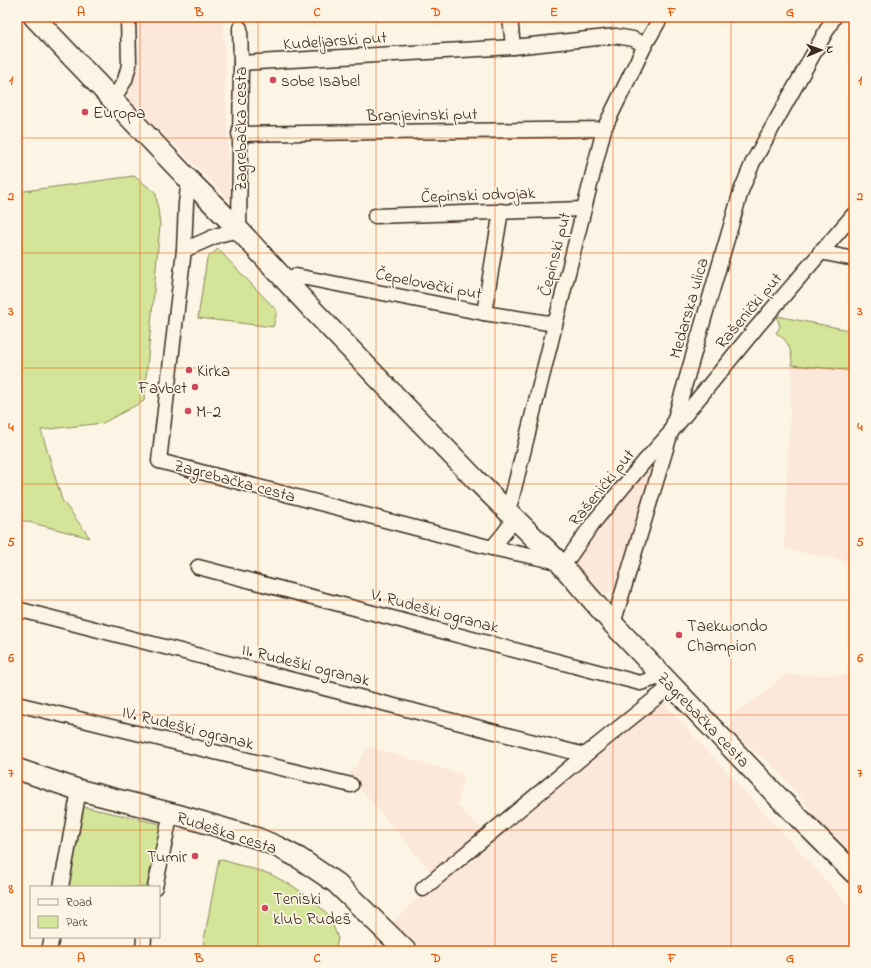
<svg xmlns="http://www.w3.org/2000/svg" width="871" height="968" viewBox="0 0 871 968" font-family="'Indie Flower',sans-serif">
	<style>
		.built { fill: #fbe8da }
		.green { fill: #d4e599; stroke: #88885c }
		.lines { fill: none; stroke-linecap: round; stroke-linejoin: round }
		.street-casing { stroke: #3b2a1e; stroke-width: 17 }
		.secondary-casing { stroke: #3b2a1e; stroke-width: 23 }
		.street { stroke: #fcf5e5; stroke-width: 14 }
		.secondary { stroke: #fcf5e5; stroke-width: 20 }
		.grid { fill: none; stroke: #e8590c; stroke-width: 1; stroke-opacity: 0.55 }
		.poi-dot { fill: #d1495b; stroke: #fcf5e5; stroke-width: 1.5 }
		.labels { text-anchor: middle; stroke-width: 3.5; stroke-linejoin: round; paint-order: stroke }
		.street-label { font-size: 17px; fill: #3b2a1e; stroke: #fcf5e5 }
		.poi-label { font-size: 17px; fill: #3b2a1e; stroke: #fcf5e5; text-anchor: start }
		.neatline { fill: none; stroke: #e8590c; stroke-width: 1.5 }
		.grid-label { font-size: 13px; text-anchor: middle; font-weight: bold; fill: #e8590c }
	</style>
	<rect width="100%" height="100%" fill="#fcf5e5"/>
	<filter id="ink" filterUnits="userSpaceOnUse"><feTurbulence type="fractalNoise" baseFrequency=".025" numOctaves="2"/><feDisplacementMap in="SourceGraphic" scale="8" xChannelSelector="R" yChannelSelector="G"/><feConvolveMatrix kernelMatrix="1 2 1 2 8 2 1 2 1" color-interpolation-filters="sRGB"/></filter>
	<g filter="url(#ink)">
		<g class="built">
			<polygon points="136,17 223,17 230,201 182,152 129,101 128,93 137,71"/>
			<polygon points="792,365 854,371 854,562 788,550 784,547"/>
			<polygon points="653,463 655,464 657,468 615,589 606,594 600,594 595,591 576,571 575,565 576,555 632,485 649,466"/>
			<polygon points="783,675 854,675 854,856 825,830 795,790 768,761 737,738 732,731 731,722 733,714 760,697"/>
			<polygon points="663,702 854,911 854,951 423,951 393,923 435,877 349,775 369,747 465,775 457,805 488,835"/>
		</g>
		<g class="green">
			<polygon points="134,176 156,193 160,225 144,401 103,423 41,430 62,500 90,538 17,519 17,192"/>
			<polygon points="218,249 277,311 273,327 198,318 207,258"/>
			<path d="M777,316L854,331V371L792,365C792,351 789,340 776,333L780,327Z"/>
			<polygon points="84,807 161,824 147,887 66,887"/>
			<polygon points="219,859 270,874 293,886 311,899 330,916 338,939 335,951 202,951"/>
		</g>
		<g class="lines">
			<defs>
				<g id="street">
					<polyline points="510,17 513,47"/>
					<polyline points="241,63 513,47 616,36 633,39 645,45"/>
					<polyline points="113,100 125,80 129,65 128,17"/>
					<polyline points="239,134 604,129"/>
					<polyline points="189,180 186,203 184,250 159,461 492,548"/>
					<polyline points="375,216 583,209"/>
					<polyline points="184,250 218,235 239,230 241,63 240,28"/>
					<polyline points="820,252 854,259"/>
					<polyline points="296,276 484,313 555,324"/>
					<polyline points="484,313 501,211"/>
					<polyline points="503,507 511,501 604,129 645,45 661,17"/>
					<polyline points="514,519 505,532 492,548 559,562 568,559 593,523 644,462 671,432 756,328 854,214"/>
					<polyline points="198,567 640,683 663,676"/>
					<polyline points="17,609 585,755"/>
					<polyline points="613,624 671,432 741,191 753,162 834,17"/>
					<polyline points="17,704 351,785"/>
					<polyline points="61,887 79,790"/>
					<polyline points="155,887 171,813"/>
					<polyline points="423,889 585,755 672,685"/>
					<polyline points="49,951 52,937"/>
					<polyline points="143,951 144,937"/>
				</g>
				<g id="secondary">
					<polyline points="34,17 189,180 239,230 309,306 475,479 559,562 613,624 782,801 854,873"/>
					<polyline points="17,769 79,790 182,816 257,838 278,847 299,858 336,883 406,951"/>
				</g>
			</defs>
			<use href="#street" class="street-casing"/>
			<use href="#secondary" class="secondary-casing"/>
			<use href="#street" class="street"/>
			<use href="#secondary" class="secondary"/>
		</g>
	</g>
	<path class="grid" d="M140,17V887M258,17V951M376,17V951M495,17V951M613,17V951M731,17V951M17,138H854M17,253H854M17,368H854M17,484H854M17,600H854M17,715H854M17,830H854M140,937V951"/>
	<g class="poi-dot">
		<circle cx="273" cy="80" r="4"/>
		<circle cx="85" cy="112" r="4"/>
		<circle cx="189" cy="370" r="4"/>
		<circle cx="195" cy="387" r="4"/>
		<circle cx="188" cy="411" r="4"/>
		<circle cx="679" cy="635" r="4"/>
		<circle cx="195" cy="856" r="4"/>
		<circle cx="265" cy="908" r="4"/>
	</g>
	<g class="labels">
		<g class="street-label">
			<text transform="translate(335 40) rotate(-4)" y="6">Kudeljarski put</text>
			<text transform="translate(422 114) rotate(-1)" y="6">Branjevinski put</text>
			<text transform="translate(240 129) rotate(-90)" y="6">Zagrebačka cesta</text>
			<text transform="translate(478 194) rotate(-2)" y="6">Čepinski odvojak</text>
			<text transform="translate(554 254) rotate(-76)" y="6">Čepinski put</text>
			<text transform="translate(429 283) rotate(11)" y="6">Čepelovački put</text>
			<text transform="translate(688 308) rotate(-74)" y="6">Medarska ulica</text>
			<text transform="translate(748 310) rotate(-50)" y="6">Rašenički put</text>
			<text transform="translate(235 480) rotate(15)" y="6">Zagrebačka cesta</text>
			<text transform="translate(601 487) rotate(-51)" y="6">Rašenićki put</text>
			<text transform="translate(435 610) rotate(15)" y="6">V. Rudeški ogranak</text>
			<text transform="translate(306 664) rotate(14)" y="6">II. Rudeški ogranak</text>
			<text transform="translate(704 719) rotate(46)" y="6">Zagrebačka cesta</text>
			<text transform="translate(188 727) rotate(14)" y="6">IV. Rudeški ogranak</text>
			<text transform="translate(227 832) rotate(18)" y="6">Rudeška cesta</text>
		</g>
		<g class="poi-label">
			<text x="281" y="86">sobe Isabel</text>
			<text x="93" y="118">Europa</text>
			<text x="197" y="376">Kirka</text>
			<text x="187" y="393" text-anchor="end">Favbet</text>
			<text x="196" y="417">M-2</text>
			<text x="687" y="631">Taekwondo<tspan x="687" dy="20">Champion</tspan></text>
			<text x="187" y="862" text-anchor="end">Tumir</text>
			<text x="273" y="904">Teniski<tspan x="273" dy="20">klub Rudeš</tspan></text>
		</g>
	</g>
	<rect width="871" height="968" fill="none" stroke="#fcf5e5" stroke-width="44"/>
	<rect x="30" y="886" width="130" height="52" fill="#fcf5e5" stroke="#afa495"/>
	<rect x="38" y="899" width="20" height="6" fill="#fcf5e5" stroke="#afa495"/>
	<text x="66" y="906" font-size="12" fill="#3b2a1e">Road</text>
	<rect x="38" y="916" width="20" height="12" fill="#d4e599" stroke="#afa495"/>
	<text x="66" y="926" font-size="12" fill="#3b2a1e">Park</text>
	<g transform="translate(821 50) rotate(88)" stroke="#fcf5e5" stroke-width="3" paint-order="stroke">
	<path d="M0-3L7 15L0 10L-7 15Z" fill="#3b2a1e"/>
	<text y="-6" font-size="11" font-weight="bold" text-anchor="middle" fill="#3b2a1e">N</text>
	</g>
	<rect x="22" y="22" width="827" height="924" class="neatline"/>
	<g class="grid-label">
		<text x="81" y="16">A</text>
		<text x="199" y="16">B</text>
		<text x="317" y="16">C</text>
		<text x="436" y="16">D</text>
		<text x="554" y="16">E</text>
		<text x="672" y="16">F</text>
		<text x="790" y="16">G</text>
		<text x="11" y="84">1</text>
		<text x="860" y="84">1</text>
		<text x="11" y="200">2</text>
		<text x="860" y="200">2</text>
		<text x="11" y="315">3</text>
		<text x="860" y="315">3</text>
		<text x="11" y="431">4</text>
		<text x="860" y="431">4</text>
		<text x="11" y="546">5</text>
		<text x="860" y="546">5</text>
		<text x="11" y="662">6</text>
		<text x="860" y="662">6</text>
		<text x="11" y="777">7</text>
		<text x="860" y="777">7</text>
		<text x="11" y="893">8</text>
		<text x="860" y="893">8</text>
		<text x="81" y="962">A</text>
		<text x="199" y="962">B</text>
		<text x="317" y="962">C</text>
		<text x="436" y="962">D</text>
		<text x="554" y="962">E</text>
		<text x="672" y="962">F</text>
		<text x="790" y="962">G</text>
	</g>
</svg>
